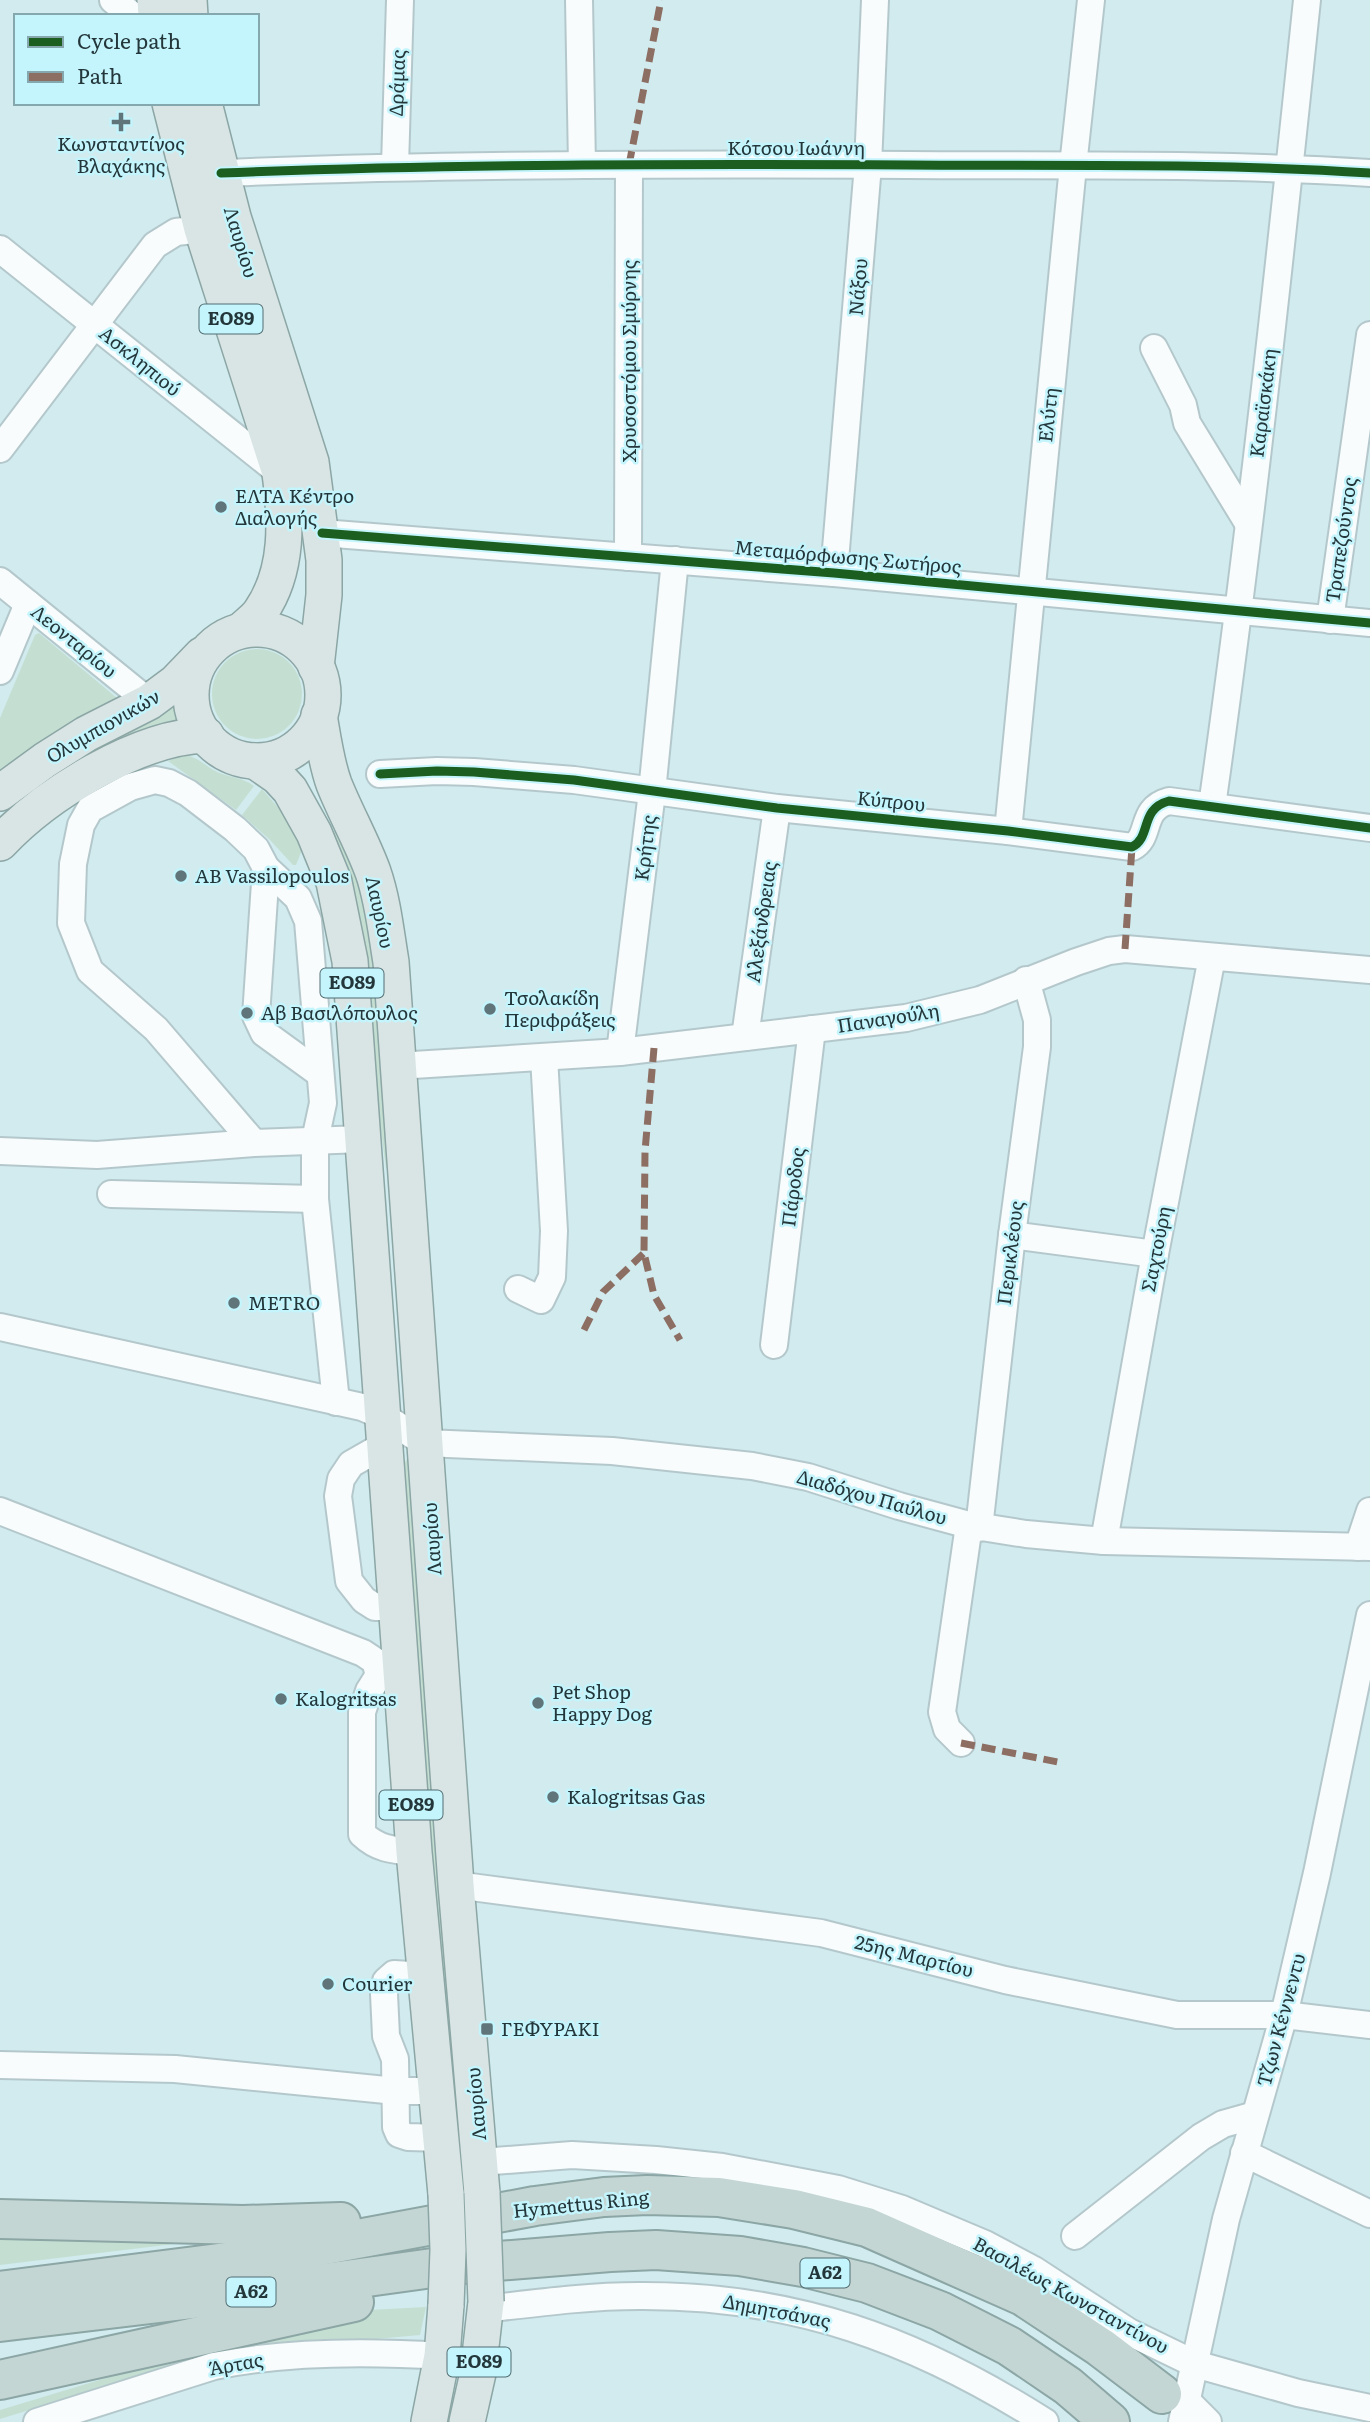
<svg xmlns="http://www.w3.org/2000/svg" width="1370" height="2422" viewBox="0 0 1370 2422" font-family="Literata,serif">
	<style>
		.grass { fill: #c4dfd2 }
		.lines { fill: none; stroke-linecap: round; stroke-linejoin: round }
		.minor-casing { stroke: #b4c8cc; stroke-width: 30 }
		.major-casing { stroke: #8ba6a5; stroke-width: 38 }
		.highway-casing { stroke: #8ba6a5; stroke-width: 42 }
		.minor { stroke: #f8fcfd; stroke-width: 26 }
		.major { stroke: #d9e5e4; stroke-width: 35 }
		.highway { stroke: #c4d6d4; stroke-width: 38 }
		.major-bridge-casing { stroke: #8ba6a5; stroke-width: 38; stroke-linecap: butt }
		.major-bridge { stroke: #d9e5e4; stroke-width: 35 }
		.quiet { stroke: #8d6e63; stroke-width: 7; stroke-dasharray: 14 7; stroke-linecap: butt }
		.cycleway-casing { stroke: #c4f4fc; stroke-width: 13 }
		.cycleway { stroke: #1b5e20; stroke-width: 9 }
		.poi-dot { fill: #607579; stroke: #c4f4fc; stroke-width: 2.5 }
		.labels { text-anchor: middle; stroke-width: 5; stroke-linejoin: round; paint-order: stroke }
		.shield { fill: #c4f4fc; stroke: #536f74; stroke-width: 2 }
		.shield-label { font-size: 18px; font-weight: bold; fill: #23363a }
		.street-label { font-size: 19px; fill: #23363a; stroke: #c4f4fc }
		.poi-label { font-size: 19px; fill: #23363a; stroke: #c4f4fc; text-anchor: start }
	</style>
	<rect width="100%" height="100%" fill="#d1ebef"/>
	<g class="grass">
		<polygon points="39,633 117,698 0,775 0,718 35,635"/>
		<circle cx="257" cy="694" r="45"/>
		<polygon points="179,699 185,724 32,790 97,745"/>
		<path d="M182,755C196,755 205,766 217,772C229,777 244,778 254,786L236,810L168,761Z"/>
		<polygon points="262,789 289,820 304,845 296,865 293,865 269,839 242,815"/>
		<polygon points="341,828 370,917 390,1168 386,1168 375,1087 330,833"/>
		<polygon points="412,1449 469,2194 459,2194 451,2052 430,1862 401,1470"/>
		<polygon points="0,2232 232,2237 0,2265"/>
		<polygon points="426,2307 420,2335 211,2354 0,2419 0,2410 192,2352 368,2310"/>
	</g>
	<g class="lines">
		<defs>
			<g id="minor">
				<polyline points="113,0 133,16"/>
				<polyline points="579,0 582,165"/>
				<polyline points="395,166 400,0"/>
				<path d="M221,173C450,164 679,164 908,165C1062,166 1216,163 1370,173"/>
				<polyline points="0,249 280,473"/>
				<polyline points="1154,348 1183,405 1187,423 1248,523"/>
				<polyline points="0,449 155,245 176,232 202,229"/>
				<polyline points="322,533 834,573 1370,623"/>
				<polyline points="628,557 629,165"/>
				<polyline points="834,573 868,165 875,0"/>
				<polyline points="0,581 149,702"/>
				<polyline points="1330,620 1370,335"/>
				<polyline points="0,671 28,604"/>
				<path d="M380,774L437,771L474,772L574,780L777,808L1008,831L1132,847C1152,837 1139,809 1169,801L1370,828"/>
				<path d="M1212,806C1250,538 1279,269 1307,0"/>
				<polyline points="1008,831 1073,166 1091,0"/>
				<polyline points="266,868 256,1016 264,1033 319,1073"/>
				<polyline points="745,1037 777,808"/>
				<polyline points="620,1052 652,792 675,560"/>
				<polyline points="397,1066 620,1052 906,1018 980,1000 1076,962 1109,951 1125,949 1370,970"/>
				<polyline points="254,1143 156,1029 90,971 71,923 73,864 81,825 90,809 130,787 155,780 169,783 188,793 235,829 256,849 266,868 298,898 308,921 323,1103 315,1140 315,1199 336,1402"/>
				<polyline points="0,1151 97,1155 254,1143 363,1139"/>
				<polyline points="111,1194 315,1199"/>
				<polyline points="1012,1235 1155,1254"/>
				<polyline points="518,1289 541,1300 552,1277 554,1231 544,1057"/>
				<polyline points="0,1327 362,1407 383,1416 425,1443 612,1451 752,1466 808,1477 899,1506 969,1525 1026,1534 1104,1541 1370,1547"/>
				<polyline points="774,1345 812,1029"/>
				<polyline points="386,1444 351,1464 341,1479 338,1496 349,1581 364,1600 375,1607 397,1607"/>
				<polyline points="0,1511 363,1653 375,1661 379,1675"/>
				<polyline points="979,1528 1012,1235 1037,1047 1037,1020 1026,980"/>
				<polyline points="1104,1541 1155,1254 1212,957"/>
				<polyline points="1358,1547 1370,1511"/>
				<path d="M396,1674L379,1675L369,1691L362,1712V1834C378,1849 392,1850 414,1852"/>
				<polyline points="961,1743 947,1729 942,1712 969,1525"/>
				<polyline points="456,1885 821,1933 1005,1980 1177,2015 1284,2015 1370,2025"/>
				<polyline points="427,1976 394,1974 386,1981 384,1994 386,2036 395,2059 396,2127 399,2134 408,2137 442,2138"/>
				<polyline points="0,2065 175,2069 396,2091 438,2091"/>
				<polyline points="1244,2153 1370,2214"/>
				<polyline points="481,2162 572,2155 656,2160 722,2167 838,2189 902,2209 985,2244 1034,2270 1129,2332 1195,2364 1298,2393 1370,2408"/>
				<polyline points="1075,2236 1201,2137 1223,2124 1255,2115"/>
				<path d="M485,2309C536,2303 588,2296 639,2296C794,2295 916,2340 1045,2422"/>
				<polyline points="1187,2401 1208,2422"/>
				<path d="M37,2422L214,2366C289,2351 366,2351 442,2356"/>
				<polyline points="1182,2422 1226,2219 1284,2015 1317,1873 1370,1615"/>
			</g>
			<g id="major">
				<polyline points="155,0 156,16"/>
				<polyline points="189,0 190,16"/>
				<path d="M170,103L202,229L280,473C286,519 289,570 261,611C257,618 248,624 242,630"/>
				<polyline points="204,103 233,217 311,462 324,560 324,595 316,667"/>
				<circle cx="257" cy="695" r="66"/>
				<path d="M319,715C323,738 326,762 334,784C346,814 362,842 373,872C383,901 386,932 391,962L456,1885L482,2193"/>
				<polyline points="255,761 278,777 290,790 314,833 334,882 350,961 414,1852 446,2194"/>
				<polyline points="0,793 45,760 86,734 149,702 176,682 202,655"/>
				<path d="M0,843C46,794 138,737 206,735"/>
				<polyline points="429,2422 442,2356 446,2305"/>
				<polyline points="467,2422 478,2373 486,2302"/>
			</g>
			<g id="highway">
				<polyline points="0,2219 243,2225 341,2222"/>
				<polyline points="0,2291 250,2259 535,2206 604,2197 647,2195 719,2197 794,2209 867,2227 946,2262 1023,2296 1100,2347 1162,2394"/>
				<polyline points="0,2322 317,2284 461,2264 610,2252 656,2250 740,2256 803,2267 867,2283 940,2311 1009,2346 1068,2386 1110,2422"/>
				<polyline points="0,2380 354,2302"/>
			</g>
		</defs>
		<use href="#minor" class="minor-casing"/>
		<use href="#major" class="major-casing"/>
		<use href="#highway" class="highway-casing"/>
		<use href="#minor" class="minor"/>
		<use href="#major" class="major"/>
		<use href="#highway" class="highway"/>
		<defs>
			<g id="major-bridge">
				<polyline points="482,2193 486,2302"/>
				<polyline points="446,2194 448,2250 446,2305"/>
			</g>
		</defs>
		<use href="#major-bridge" class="major-bridge-casing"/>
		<use href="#major-bridge" class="major-bridge"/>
		<g class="quiet">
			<polyline points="629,165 661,0"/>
			<polyline points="1125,949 1132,847"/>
			<polyline points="654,1048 645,1151 644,1253 654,1295 680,1340"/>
			<polyline points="584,1330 603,1292 644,1253"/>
			<polyline points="961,1743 1058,1762"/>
		</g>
		<defs>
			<g id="cycleway">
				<path d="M221,173C450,164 679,164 908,165C1062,166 1216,163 1370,173"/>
				<polyline points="322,533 834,573 1370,623"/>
				<path d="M380,774L437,771L474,772L574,780L777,808L1008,831L1132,847C1152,837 1139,809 1169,801L1370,828"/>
			</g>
		</defs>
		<use href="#cycleway" class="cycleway-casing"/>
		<use href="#cycleway" class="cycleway"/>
	</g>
	<g class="poi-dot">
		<path d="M117.5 111.5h7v7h7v7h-7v7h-7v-7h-7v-7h7z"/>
		<circle cx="221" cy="507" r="7"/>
		<circle cx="181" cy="876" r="7"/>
		<circle cx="490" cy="1009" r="7"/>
		<circle cx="247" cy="1013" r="7"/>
		<circle cx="234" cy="1303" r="7"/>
		<circle cx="281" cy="1699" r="7"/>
		<circle cx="538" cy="1703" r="7"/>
		<circle cx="553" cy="1797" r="7"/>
		<circle cx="328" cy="1984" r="7"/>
		<rect x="480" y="2022" width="14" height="14" rx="3.5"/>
	</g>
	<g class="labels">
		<g class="shield">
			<rect x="199.5" y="304.5" width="63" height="29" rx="5"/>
			<rect x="320.5" y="968.5" width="63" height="29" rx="5"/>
			<rect x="379.5" y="1790.5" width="63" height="29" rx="5"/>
			<rect x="800.5" y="2258.5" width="49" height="29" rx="5"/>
			<rect x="226.5" y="2277.5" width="49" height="29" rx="5"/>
			<rect x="447.5" y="2347.5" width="63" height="29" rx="5"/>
		</g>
		<g class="shield-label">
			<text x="231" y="325">ΕΟ89</text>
			<text x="352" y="989">ΕΟ89</text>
			<text x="411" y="1811">ΕΟ89</text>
			<text x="825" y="2279">Α62</text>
			<text x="251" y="2298">Α62</text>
			<text x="479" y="2368">ΕΟ89</text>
		</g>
		<g class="street-label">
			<text transform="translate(397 83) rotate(-88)" y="7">Δράμας</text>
			<text x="796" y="155">Κότσου Ιωάννη</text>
			<text transform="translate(241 242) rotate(73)" y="7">Λαυρίου</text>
			<text transform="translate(858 287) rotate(-85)" y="7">Νάξου</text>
			<text transform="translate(140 361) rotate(39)" y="7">Ασκληπιού</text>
			<text transform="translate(629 361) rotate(-90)" y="7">Χρυσοστόμου Σμύρνης</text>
			<text transform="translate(1263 403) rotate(-83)" y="7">Καραϊσκάκη</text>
			<text transform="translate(1048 415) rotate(-84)" y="7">Ελύτη</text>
			<text transform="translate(1341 540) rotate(-82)" y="7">Τραπεζούντος</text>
			<text transform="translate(848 557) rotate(5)" y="7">Μεταμόρφωσης Σωτήρος</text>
			<text transform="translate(74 641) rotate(39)" y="7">Λεονταρίου</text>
			<text transform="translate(103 726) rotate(-30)" y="7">Ολυμπιονικών</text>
			<text transform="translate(891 801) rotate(6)" y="7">Κύπρου</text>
			<text transform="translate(645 848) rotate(-83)" y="7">Κρήτης</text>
			<text transform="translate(380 912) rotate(78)" y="7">Λαυρίου</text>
			<text transform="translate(761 922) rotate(-82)" y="7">Αλεξάνδρειας</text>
			<text transform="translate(888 1018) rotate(-9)" y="7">Παναγούλη</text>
			<text transform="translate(793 1187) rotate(-83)" y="7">Πάροδος</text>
			<text transform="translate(1156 1249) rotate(-79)" y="7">Σαχτούρη</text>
			<text transform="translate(1010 1253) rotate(-83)" y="7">Περικλέους</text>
			<text transform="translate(872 1497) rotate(16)" y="7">Διαδόχου Παύλου</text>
			<text transform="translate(432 1539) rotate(-94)" y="7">Λαυρίου</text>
			<text transform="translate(914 1956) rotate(14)" y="7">25ης Μαρτίου</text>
			<text transform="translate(1281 2020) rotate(-75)" y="7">Τζων Κέννεντυ</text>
			<text transform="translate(476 2104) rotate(-95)" y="7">Λαυρίου</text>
			<text transform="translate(581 2204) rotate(-6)" y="7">Hymettus Ring</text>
			<text transform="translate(1071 2295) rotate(29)" y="7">Βασιλέως Κωνσταντίνου</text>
			<text transform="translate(777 2311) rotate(11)" y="7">Δημητσάνας</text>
			<text transform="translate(236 2364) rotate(-10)" y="7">Άρτας</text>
		</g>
		<g class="poi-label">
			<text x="121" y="151" text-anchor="middle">Κωνσταντίνος<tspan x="121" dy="22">Βλαχάκης</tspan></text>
			<text x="235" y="503">ΕΛΤΑ Κέντρο<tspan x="235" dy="22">Διαλογής</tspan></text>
			<text x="195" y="883">AB Vassilopoulos</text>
			<text x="504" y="1005">Τσολακίδη<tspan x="504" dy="22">Περιφράξεις</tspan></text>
			<text x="261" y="1020">Αβ Βασιλόπουλος</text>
			<text x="248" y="1310">METRO</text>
			<text x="552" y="1699">Pet Shop<tspan x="552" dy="22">Happy Dog</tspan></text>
			<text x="295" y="1706">Kalogritsas</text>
			<text x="567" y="1804">Kalogritsas Gas</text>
			<text x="342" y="1991">Courier</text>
			<text x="501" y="2036">ΓΕΦΥΡΑΚΙ</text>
		</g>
	</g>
	<rect x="14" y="14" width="245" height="91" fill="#c4f4fc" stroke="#84a8ae" stroke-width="2"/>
	<rect x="28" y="37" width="35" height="10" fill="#1b5e20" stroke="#84a8ae" stroke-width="2"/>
	<text x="77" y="49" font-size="21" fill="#23363a">Cycle path</text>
	<rect x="28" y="72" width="35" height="10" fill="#8d6e63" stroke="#84a8ae" stroke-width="2"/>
	<text x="77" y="84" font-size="21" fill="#23363a">Path</text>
</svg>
